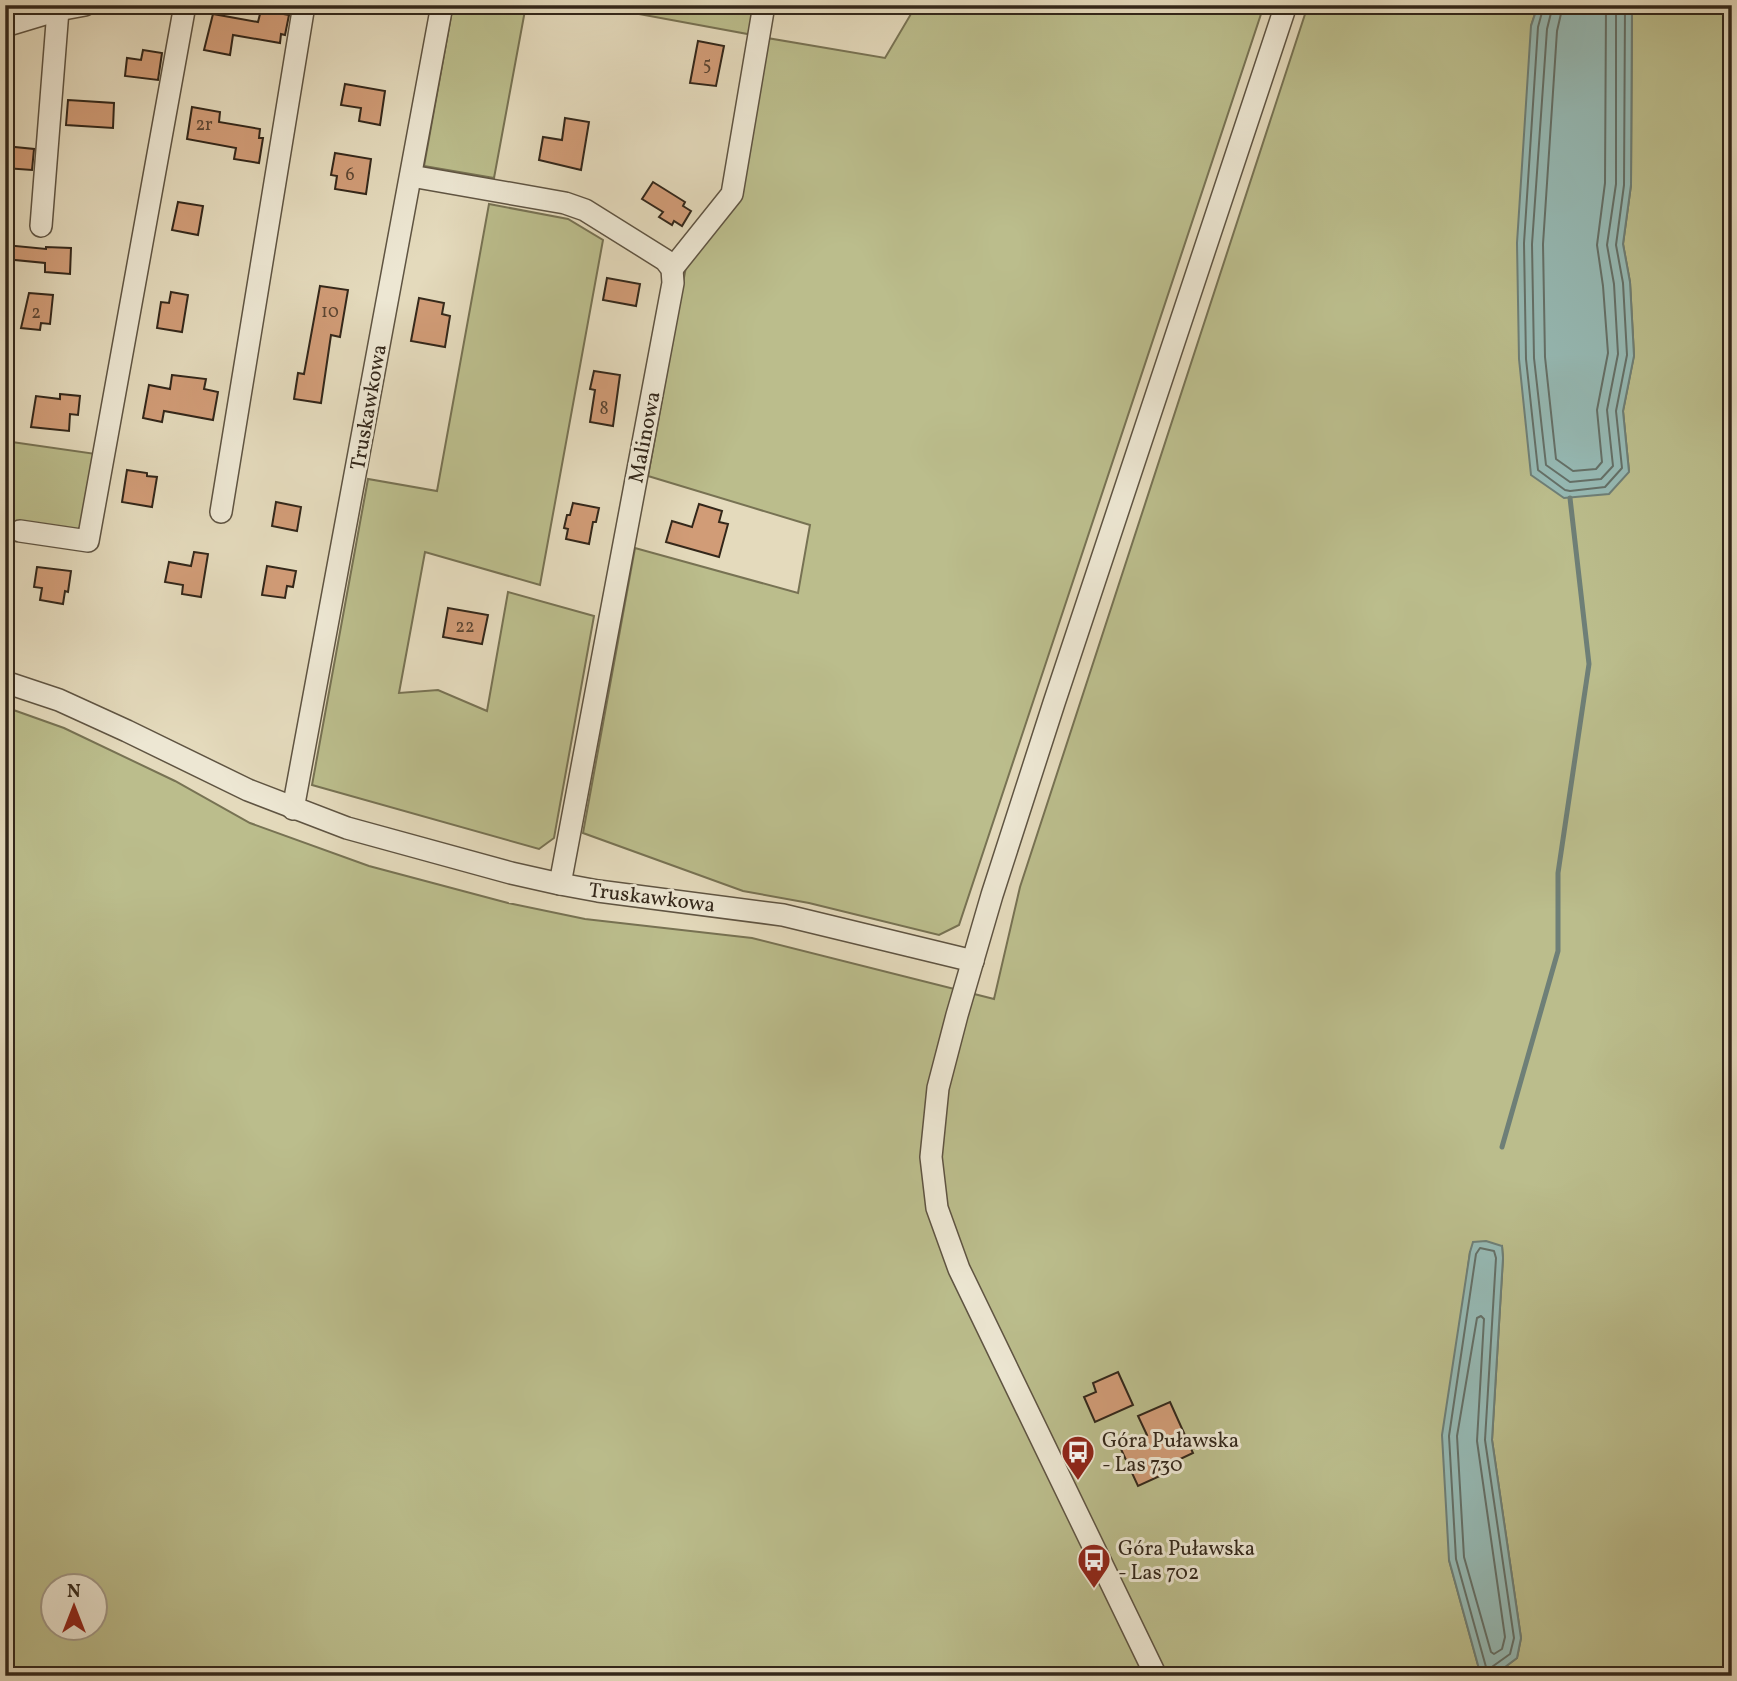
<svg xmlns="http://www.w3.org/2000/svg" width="1737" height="1681" viewBox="0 0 1737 1681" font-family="Vollkorn,serif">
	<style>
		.green { fill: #bbbd8c; stroke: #777253; stroke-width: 2; fill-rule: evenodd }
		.water { fill: #96bab5; stroke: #6e7f77; stroke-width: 2 }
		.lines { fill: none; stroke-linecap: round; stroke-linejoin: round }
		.shore { stroke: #647068; stroke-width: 2 }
		.stream { stroke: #6e7f77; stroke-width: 5 }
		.building { fill: #d19c77; stroke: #33271a; stroke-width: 2 }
		.minor-casing { stroke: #5f5442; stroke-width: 24 }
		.minor { stroke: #ede7d3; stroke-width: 21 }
		.labels { text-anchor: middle; stroke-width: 6; stroke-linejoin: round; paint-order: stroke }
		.number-label { font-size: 18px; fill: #5a4431 }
		.street-label { font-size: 21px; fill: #33271a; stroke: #ede7d3 }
		.poi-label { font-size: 21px; fill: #33271a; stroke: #ede7d3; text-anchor: start }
	</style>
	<rect width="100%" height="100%" fill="#e4dabc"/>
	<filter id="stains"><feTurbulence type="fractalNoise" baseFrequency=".00286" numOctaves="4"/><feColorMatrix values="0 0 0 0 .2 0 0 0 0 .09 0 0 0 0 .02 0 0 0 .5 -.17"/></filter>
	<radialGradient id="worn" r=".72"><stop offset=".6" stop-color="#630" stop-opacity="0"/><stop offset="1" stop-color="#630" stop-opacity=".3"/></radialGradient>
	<g class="green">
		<polygon points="453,5 526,5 494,178 424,166"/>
		<polygon points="630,5 757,5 753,35 628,12"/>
		<polygon points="913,5 1264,5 959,925 939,935 809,903 743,891 583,833 635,548 798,593 810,525 648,476 687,261 741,195 767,38 885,58 911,14"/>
		<path d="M1308,5H1538L1531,26L1629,471L1623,411L1634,355L1630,282L1623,244L1631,185L1632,5H1732V1676H1493L1517,1658L1521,1638L1492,1440L1503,1258L1502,1246L1470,1252L1464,1298L1449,1560L1481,1676H5V707L64,728L175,781L250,823L369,866L508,903L585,919L752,938L994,999L1020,887ZM52,1586H94V1628H52Z"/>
		<polygon points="489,204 568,219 603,240 540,585 425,552 399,693 438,690 487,711 508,592 594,616 554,838 539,849 312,785 368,479 437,491"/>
		<polygon points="5,441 96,454 82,532 5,522"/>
	</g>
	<g class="water">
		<polygon points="1538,5 1632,5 1631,185 1623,244 1630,282 1634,356 1623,411 1629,472 1609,494 1564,498 1531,475 1519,359 1517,243 1531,26"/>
		<polygon points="1486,1241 1502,1246 1503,1258 1492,1440 1521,1638 1517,1658 1493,1676 1481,1676 1449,1560 1442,1435 1470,1252 1473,1242"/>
	</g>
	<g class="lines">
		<g class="shore">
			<polyline points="1544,5 1538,27 1524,243 1526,359 1538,470 1565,490 1570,491 1605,487 1622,468 1616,411 1627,355 1623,283 1616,245 1624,185 1625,5"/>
			<polyline points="1553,5 1547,29 1532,244 1534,358 1546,465 1570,482 1601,479 1613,466 1607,410 1618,354 1614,284 1607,245 1616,184 1616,5"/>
			<polyline points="1563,5 1557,31 1543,244 1545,357 1556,459 1573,471 1596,469 1602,462 1597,410 1608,353 1603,286 1597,245 1605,183 1606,5"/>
			<polygon points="1480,1248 1494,1251 1496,1258 1485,1440 1514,1638 1510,1654 1489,1669 1486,1667 1456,1559 1449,1436 1476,1254"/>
			<polygon points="1481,1316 1484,1319 1477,1441 1505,1637 1502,1649 1494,1654 1491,1652 1464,1557 1457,1436 1477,1318"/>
		</g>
		<polyline class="stream" points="1502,1147 1558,951 1558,873 1589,664 1570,498"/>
	</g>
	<g class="building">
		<polygon points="261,10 289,15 285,35 281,34 280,43 233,35 230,55 204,50 213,14 258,22"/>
		<polygon points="698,41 724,46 716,86 690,83"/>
		<polygon points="143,50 162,53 158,80 125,76 127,58 141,60"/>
		<polygon points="345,84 385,91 380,125 359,121 361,108 341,105"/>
		<polygon points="68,100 114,103 113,128 66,125"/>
		<polygon points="192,107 220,112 219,122 260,129 259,138 263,138 259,163 234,159 236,148 187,139"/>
		<polygon points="565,118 589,122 581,170 539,160 543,137 562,140"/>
		<polygon points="5,146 34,149 32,170 5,168"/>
		<polygon points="335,153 371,159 366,194 335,189 337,176 331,175"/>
		<polygon points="653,182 685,202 683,206 691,211 682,226 674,221 672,225 659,217 663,212 642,199"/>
		<polygon points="178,202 203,206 198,235 172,230"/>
		<polygon points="5,245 46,249 46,247 71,248 70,274 45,272 45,263 5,259"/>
		<polygon points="607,278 640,284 636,306 603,300"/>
		<polygon points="320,286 348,290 340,337 331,335 321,403 294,399 298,373 304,374"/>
		<polygon points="171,292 188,295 182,332 157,328 161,302 169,303"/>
		<polygon points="29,293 53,295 50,324 41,323 40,330 21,328"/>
		<polygon points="419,298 444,303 442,314 450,316 445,347 411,341"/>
		<polygon points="594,371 620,375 613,426 590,422 595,390 590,389"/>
		<polygon points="172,375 206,379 204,389 218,392 213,420 164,411 162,422 143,418 149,385 170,389"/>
		<polygon points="60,394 80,396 78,415 70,414 69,431 31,427 36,396 60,399"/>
		<polygon points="127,470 147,473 147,476 157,477 152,507 122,502"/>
		<polygon points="276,502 301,507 297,531 272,526"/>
		<polygon points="573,503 599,508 596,522 593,522 589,544 566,539 568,529 564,528 567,515 570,515"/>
		<polygon points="699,504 722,511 719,522 728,524 719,557 666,542 672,521 692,527"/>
		<polygon points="194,552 208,554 201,597 182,594 183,585 165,582 169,562 191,566"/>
		<polygon points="267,566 296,571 293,587 287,586 285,598 262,595"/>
		<polygon points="37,567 71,571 68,592 65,591 63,604 40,600 42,588 34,587"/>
		<polygon points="448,608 488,615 482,644 443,637"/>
		<polygon points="1118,1372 1133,1405 1095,1422 1084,1397 1096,1392 1093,1383"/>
		<polygon points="1170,1402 1193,1453 1159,1469 1162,1475 1138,1486 1120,1447 1147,1435 1138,1416"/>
	</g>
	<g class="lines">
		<defs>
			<g id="minor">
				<polyline points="5,26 58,10 85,5"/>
				<polyline points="411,176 565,203 585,210 665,260 672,269 673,283 560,884"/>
				<polyline points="41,226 58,10 56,5"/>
				<polyline points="672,269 732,194 764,5"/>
				<polyline points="221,512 304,5"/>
				<polyline points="20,531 88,541 185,5"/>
				<polyline points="5,682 59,700 127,731 248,790 347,828 511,873 560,884 598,891 783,915 973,961"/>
				<polyline points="293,809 442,5"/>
				<polyline points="1156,1676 959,1269 937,1208 931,1157 938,1088 957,1015 992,895 1054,703 1286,5"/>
			</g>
		</defs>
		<use href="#minor" class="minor-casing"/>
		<use href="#minor" class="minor"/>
	</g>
	<defs>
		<symbol id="bus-pin" viewBox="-11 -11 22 30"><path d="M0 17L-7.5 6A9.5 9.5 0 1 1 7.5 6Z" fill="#8f2418" stroke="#ede7d3"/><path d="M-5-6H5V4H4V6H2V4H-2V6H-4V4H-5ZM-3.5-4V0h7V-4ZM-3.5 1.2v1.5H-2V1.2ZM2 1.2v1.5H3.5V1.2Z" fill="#fff"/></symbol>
	</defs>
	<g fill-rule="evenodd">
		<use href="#bus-pin" x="1059" y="1433" width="38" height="52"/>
		<use href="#bus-pin" x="1075" y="1541" width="38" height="52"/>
	</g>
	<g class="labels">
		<g class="number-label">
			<text x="707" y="70">5</text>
			<text x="204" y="130">2r</text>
			<text x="350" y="180">6</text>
			<text x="330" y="317">10</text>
			<text x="36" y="318">2</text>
			<text x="604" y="414">8</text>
			<text x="465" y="632">22</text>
		</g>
		<g class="street-label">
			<text transform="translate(368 407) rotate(-80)" y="7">Truskawkowa</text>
			<text transform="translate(644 437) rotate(-79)" y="7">Malinowa</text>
			<text transform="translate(652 897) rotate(7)" y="7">Truskawkowa</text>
		</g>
		<g class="poi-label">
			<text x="1102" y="1447">Góra Puławska<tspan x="1102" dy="24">- Las 730</tspan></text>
			<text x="1118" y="1555">Góra Puławska<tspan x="1118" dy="24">- Las 702</tspan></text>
		</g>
	</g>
	<rect width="1737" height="1681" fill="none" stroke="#e4dabc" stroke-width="28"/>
	<rect x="7" y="7" width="1723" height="1667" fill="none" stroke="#33271a" stroke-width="3.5"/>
	<rect x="14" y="14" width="1709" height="1653" fill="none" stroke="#33271a" stroke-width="2"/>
	<g transform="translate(74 1607)"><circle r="33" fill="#ede7d3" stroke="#a39a89" stroke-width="2"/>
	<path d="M0-5L12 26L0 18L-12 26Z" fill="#8f2418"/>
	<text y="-10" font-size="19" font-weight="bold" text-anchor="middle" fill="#33271a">N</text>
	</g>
	<rect width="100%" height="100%" filter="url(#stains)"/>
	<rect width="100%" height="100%" fill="url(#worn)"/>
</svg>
